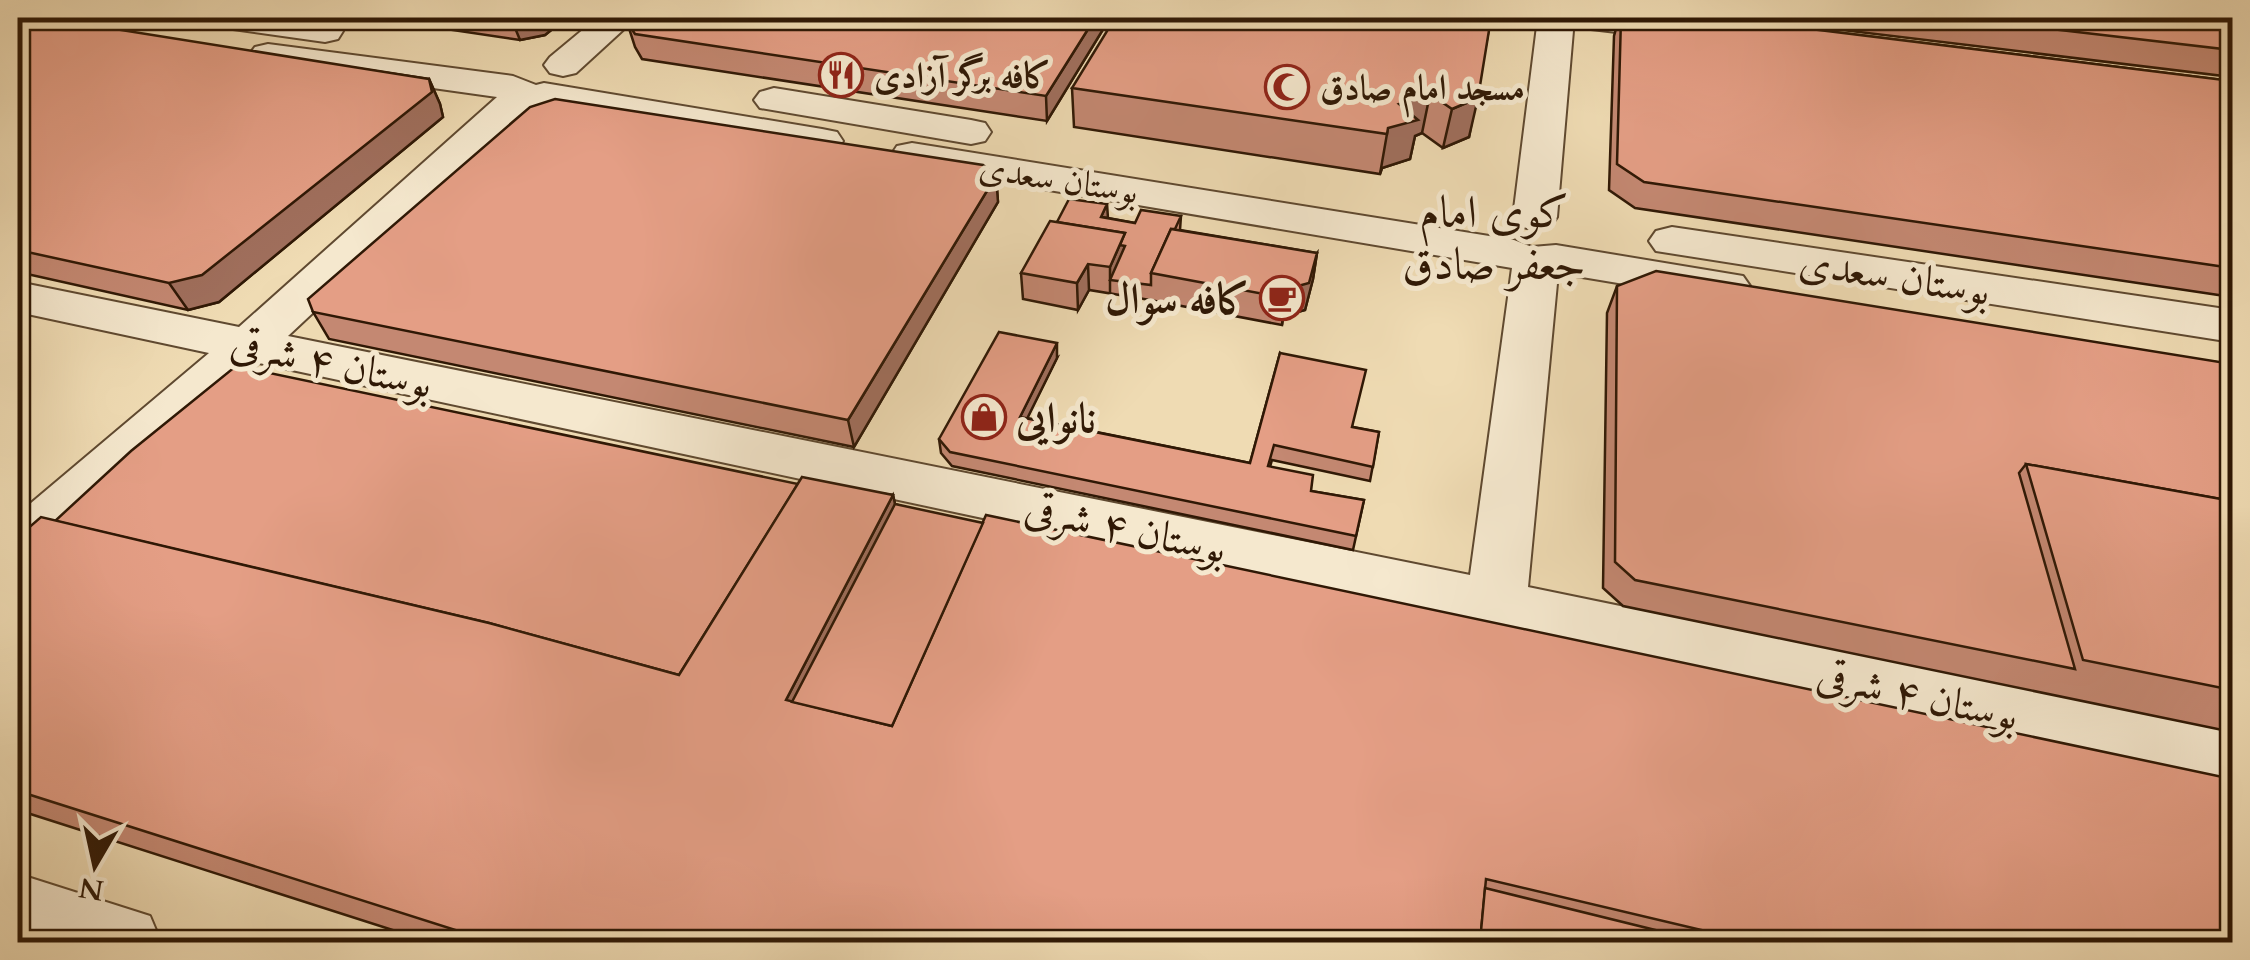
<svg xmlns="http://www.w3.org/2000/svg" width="2250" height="960" viewBox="0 0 2250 960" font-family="Cardo,Amiri,serif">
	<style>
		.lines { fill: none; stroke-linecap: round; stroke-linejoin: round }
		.minor-casing { stroke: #5f4930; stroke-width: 4 }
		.minor { fill: #f5e8ce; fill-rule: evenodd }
		.wall { fill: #c48872; stroke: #2f1805; stroke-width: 2.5 }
		.shaded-wall { fill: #a06f5d; stroke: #2f1805; stroke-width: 2.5 }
		.building { fill: #e49e85; stroke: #2f1805; stroke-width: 2.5 }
		.labels { text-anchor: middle; stroke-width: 10; stroke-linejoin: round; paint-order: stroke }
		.far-poi-label { font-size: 35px; font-weight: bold; fill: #2f1805; stroke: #f5e8ce; text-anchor: start }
		.far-street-label { font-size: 35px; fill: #2f1805; stroke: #f5e8ce }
		.street-label { font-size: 42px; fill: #2f1805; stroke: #f5e8ce }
		.poi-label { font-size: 42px; font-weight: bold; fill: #2f1805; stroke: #f5e8ce; text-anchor: end }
		.neighbourhood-label { font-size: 45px; fill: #2f1805; stroke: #f5e8ce }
	</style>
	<rect width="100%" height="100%" fill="#efdbb3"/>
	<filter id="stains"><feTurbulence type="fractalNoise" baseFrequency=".002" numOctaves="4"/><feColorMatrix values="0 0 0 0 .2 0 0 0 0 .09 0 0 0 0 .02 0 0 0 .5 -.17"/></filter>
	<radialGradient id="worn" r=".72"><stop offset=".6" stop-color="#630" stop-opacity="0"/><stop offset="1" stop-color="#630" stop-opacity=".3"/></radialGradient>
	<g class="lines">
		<defs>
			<g id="minor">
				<polygon points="215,18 307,18 338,23 343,31 338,39 325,42 233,29 220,26"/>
				<polygon points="597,18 636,18 576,73 563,76 550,73 544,65 550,57"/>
				<polygon points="1538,18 1680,18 1706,22 1711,30 1706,38 1693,41 1591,29 1578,26 1574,19 1557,217 1551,226 1535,230 1519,226 1513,217"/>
				<polygon points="268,44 513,76 536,85 544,83 822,129 837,132 843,141 837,150 822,153 535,105 288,336 1470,575 1512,268 912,167 897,164 891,155 897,146 912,143 1514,240 1532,247 1556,245 1743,276 1750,286 1743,296 1726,301 1558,273 1528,587 2232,732 2232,791 1496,628 259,363 38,562 18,568 18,514 209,353 18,312 18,282 239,327 497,97 255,63 249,55 255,47"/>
				<polygon points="774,88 971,120 985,123 991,132 985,141 971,144 760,108 754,100 760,92"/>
				<polygon points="1672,227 2232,310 2232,342 1656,251 1649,241 1656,231"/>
				<polygon points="18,874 150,916 161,942 18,942"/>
			</g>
		</defs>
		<use href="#minor" class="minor-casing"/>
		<use href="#minor" class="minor"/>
	</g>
	<g class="wall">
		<polygon points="18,18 429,79 440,104 443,117 219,302 188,310 18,272"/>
		<polygon points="372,18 566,18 545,35 520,40"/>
		<polygon points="633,18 1110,18 1047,121 642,59 635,47 627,22"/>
		<polygon points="1491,18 1469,137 1443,148 1422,133 1415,136 1410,159 1382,168 1380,174 1074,127 1072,88"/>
		<polygon points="1619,18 1721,18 2232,81 2232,297 1635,208 1609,190 1614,36"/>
		<polygon points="1743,18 2232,18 2232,77"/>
		<polygon points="996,176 998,202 854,447 329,339 313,312"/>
		<polygon points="1181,216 1180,230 1317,253 1313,279 1305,310 1283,316 1282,325 1150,300 1089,290 1078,310 1023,299 1021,273 1057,222 1108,218 1135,223"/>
		<polygon points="1617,286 2232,364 2232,732 1623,606 1603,588 1607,313"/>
		<polygon points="1280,353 1353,427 1379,432 1370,481 1272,460 1270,467 1311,491 1364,500 1353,550 952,466 941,453 939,439 1057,358 1027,418 1250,463"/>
		<polygon points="798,484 893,495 895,504 2232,942 430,942 18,810 18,537 55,521"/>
	</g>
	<g class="shaded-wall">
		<polygon points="511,18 566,18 545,35 520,40"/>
		<polygon points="1095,18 1110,18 1047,121 1046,96"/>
		<polygon points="429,79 440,104 443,117 219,302 188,310 169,283"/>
		<polygon points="1430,94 1422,133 1415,136 1410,159 1382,168 1380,174 1388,128 1399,104"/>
		<polygon points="1478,98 1469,137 1443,148 1452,109"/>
		<polygon points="996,176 998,202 854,447 848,420"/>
		<polygon points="1107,204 1108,218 1101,217"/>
		<polygon points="1125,233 1125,259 1110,280 1110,294 1110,267"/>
		<polygon points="1317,253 1313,279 1305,310 1283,316 1282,325 1287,289"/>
		<polygon points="1088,264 1089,290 1078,310 1077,283"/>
		<polygon points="1057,343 1057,358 1021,431 1020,417"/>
		<polygon points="893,495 901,531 789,708 786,700"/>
	</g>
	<g class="building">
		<polygon points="18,18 46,18 429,79 432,92 202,275 169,283 18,250"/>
		<polygon points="633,18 1095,18 1046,96 635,34 627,22"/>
		<polygon points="1115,18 1491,18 1478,98 1452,109 1430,94 1399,104 1418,120 1388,128 1387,134 1072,88"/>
		<polygon points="1621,18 1721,18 2232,81 2232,268 1644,182 1617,164"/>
		<polygon points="1956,18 2232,18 2232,50"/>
		<polygon points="555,99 983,165 996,176 848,420 313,312 308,299 530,107"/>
		<polygon points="1069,199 1107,204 1101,217 1135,223 1141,210 1181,216 1175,229 1171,229 1151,273 1151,285 1110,280 1125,246 1120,245 1125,233 1057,222"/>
		<polygon points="1050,221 1125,233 1110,267 1088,264 1077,283 1021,273"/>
		<polygon points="1171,229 1317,253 1309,283 1287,289 1285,298 1151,273"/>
		<polygon points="1656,271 2232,364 2232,501 2026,464 2019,473 2075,669 1635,580 1615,562 1617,286"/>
		<polygon points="999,332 1057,343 1020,417 1250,463 1280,353 1366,370 1352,427 1379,432 1373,467 1274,445 1268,466 1313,475 1311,491 1364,500 1356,536 950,452 939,439"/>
		<polygon points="236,366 798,484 679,675 489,623 55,521 131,451"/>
		<polygon points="2026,464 2232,501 2232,690 2083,660"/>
		<polygon points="802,477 893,495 786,700 892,726 986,515 2232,779 2232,942 1752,942 1486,879 1480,942 493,942 18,791 18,537 41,517 489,623 679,675"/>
		<polygon points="895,504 983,523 892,726 792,702"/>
		<polygon points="1485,888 1704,942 1480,942"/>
	</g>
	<defs>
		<symbol id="restaurant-ring" viewBox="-11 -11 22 22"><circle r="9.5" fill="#f5e8ce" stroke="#8f2418" stroke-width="1.5"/><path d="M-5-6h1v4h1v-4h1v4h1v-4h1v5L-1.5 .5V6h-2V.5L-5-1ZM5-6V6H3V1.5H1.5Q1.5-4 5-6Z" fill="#8f2418"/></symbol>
		<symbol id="mosque-ring" viewBox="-11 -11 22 22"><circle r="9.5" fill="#f5e8ce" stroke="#8f2418" stroke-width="1.5"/><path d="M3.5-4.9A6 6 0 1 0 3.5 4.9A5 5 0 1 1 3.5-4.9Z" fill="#8f2418"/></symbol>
		<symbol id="cafe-ring" viewBox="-11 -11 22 22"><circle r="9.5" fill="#f5e8ce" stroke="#8f2418" stroke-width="1.5"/><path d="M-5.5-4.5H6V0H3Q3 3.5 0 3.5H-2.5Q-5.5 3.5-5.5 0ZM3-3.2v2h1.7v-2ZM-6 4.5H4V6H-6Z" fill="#8f2418"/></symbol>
		<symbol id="shop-ring" viewBox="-11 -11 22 22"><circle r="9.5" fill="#f5e8ce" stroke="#8f2418" stroke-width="1.5"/><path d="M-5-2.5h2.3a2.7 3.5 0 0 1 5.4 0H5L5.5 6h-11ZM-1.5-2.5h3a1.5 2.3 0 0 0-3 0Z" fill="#8f2418"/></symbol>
	</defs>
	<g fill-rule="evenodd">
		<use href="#restaurant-ring" x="816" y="50" width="50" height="50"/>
		<use href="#mosque-ring" x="1262" y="62" width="50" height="50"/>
		<use href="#cafe-ring" x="1257" y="273" width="50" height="50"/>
		<use href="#shop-ring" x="959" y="392" width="50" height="50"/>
	</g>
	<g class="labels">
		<g class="far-poi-label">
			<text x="874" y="87">کافه برگر آزادی</text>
			<text x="1320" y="99">مسجد امام صادق</text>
		</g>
		<g class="far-street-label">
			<text transform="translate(1059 179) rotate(9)" y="12">بوستان سعدی</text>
		</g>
		<g class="street-label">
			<text transform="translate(1895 275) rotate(9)" y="15">بوستان سعدی</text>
			<text transform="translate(332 362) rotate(12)" y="15">بوستان ۴ شرقی</text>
			<text transform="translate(1126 527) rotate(12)" y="15">بوستان ۴ شرقی</text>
			<text transform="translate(1918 694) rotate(12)" y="15">بوستان ۴ شرقی</text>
		</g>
		<g class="poi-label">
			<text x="1250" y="313">کافه سوال</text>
			<text x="1016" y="432" text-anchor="start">نانوایی</text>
		</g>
		<g class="neighbourhood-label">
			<text x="1494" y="227">کوی امام<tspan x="1494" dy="52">جعفر صادق</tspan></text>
		</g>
	</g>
	<rect width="2250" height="960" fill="none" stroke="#efdbb3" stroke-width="60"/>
	<rect x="20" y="20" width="2210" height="920" fill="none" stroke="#2f1805" stroke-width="5"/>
	<rect x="30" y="30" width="2190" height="900" fill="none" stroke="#2f1805" stroke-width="2.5"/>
	<g transform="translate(95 865) rotate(189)" stroke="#f5e8ce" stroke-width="8" paint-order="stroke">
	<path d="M0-8L18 38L0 25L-18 38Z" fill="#2f1805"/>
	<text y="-15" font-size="28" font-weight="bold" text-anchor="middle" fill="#2f1805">N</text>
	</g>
	<rect width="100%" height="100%" filter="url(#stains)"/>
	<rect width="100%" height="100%" fill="url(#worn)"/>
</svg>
